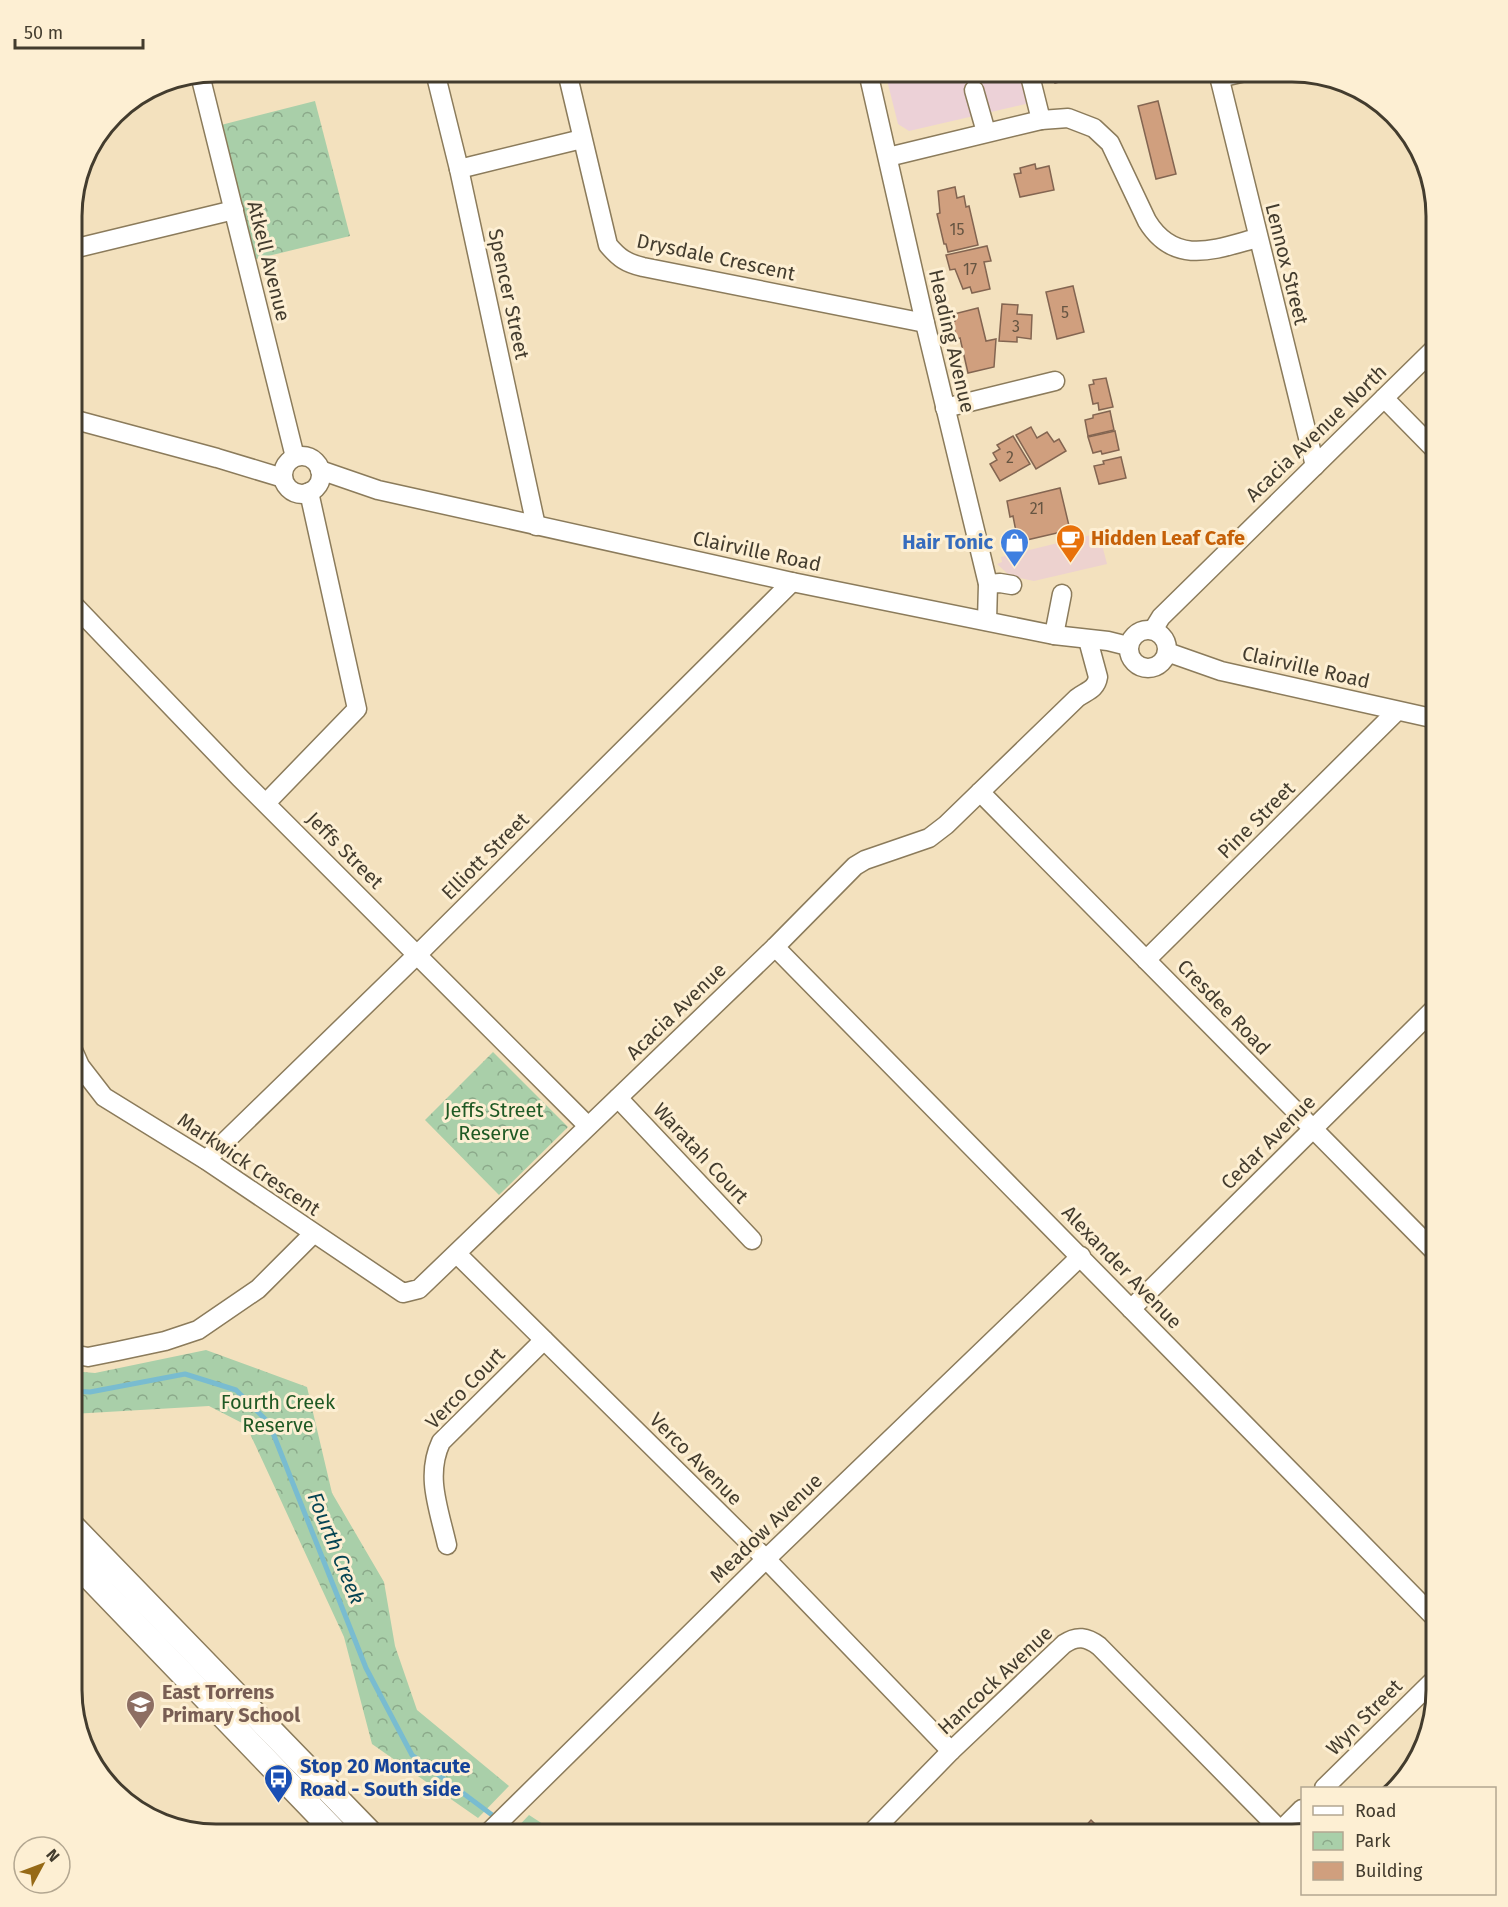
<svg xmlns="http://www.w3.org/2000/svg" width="1508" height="1907" viewBox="0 0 1508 1907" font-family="'Fira Sans',sans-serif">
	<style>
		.commercial { fill: #edd2cf }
		.medical { fill: #ecd1d7 }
		.park { fill: url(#park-crowns) }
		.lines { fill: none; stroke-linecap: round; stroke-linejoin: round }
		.stream { stroke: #79bcd0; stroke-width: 5 }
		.building { fill: #d09f7e; stroke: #836551; stroke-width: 1.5 }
		.minor-casing { stroke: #8b7b5b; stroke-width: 21 }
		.major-casing { stroke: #8b7b5b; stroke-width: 27 }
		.minor { stroke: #fff; stroke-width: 18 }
		.major { stroke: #fff; stroke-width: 24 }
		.labels { text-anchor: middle; stroke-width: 6; stroke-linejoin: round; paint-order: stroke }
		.number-label { font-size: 16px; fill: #665542 }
		.street-label { font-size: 20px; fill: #433c2e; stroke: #fdefd3 }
		.food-label { font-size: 20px; font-weight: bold; fill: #c56008; stroke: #fdefd3; text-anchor: start }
		.shop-label { font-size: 20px; font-weight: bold; fill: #366cbe; stroke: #fdefd3; text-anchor: end }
		.park-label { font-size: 20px; fill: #1f5924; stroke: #fdefd3 }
		.education-label { font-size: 20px; font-weight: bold; fill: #785e54; stroke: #fdefd3; text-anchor: start }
		.transit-label { font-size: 20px; font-weight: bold; fill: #164399; stroke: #fdefd3; text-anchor: start }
		.water-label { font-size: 21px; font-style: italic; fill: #054453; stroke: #fdefd3 }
		.rim { fill: none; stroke: #433c2e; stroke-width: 3 }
	</style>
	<defs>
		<pattern id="park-crowns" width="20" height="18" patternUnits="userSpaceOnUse" patternTransform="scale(1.5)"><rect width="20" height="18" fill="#a9cfa9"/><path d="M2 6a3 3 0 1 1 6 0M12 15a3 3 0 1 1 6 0" fill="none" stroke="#8ba98a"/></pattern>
	</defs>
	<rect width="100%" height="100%" fill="#f3e1be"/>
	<polygon class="commercial" points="1099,533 1107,564 1034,581 1010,576 997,564 1002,562 1001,557"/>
	<polygon class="medical" points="885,72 1022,72 1030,103 909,131 898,124"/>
	<g class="park">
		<polygon points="315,101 350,236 256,259 221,125"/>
		<polygon points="493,1052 568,1127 499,1195 425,1120"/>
		<polygon points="206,1350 307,1387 332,1493 384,1582 395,1646 417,1710 509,1786 478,1818 372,1744 344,1637 246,1425 209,1406 72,1414 72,1371 95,1373"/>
		<polygon points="529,1815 560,1835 510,1835"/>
	</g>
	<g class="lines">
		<polyline class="stream" points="72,1391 90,1392 185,1374 236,1390 269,1423 366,1668 412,1755 519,1835"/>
	</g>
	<g class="building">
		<polygon points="1052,72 1077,72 1078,77 1055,83"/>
		<polygon points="1158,101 1176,174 1156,179 1138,106"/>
		<polygon points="1035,164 1036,169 1049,166 1054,190 1020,197 1014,174 1021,173 1020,168"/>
		<polygon points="955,187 957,198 964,196 966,207 969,206 978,245 948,252 946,244 944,244 937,214 940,213 938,191"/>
		<polygon points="987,246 991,261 984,262 990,289 972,293 970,287 963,289 955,269 950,270 946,255"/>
		<polygon points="1073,286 1084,332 1057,339 1046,292"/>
		<polygon points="1002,304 1018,305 1017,314 1032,315 1031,339 1017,337 1017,342 999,341"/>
		<polygon points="978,308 986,341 996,339 994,367 968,373 960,338 957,339 952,322 955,321 954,314"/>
		<polygon points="1106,378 1113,407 1099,410 1098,403 1093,404 1089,385 1094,384 1093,380"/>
		<polygon points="1110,411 1114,430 1088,436 1085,420 1093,418 1093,415"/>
		<polygon points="1031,427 1037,438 1047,432 1054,442 1059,439 1066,451 1036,469 1016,435"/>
		<polygon points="1115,431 1119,450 1102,454 1101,451 1093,453 1088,437"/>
		<polygon points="1013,436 1030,464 1000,481 990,464 997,460 993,453 1000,449 997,445"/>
		<polygon points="1121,457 1126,478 1099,484 1094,466 1104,464 1103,461"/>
		<polygon points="1060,488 1070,530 1018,542 1013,516 1010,517 1007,501"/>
		<polygon points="1091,1820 1106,1835 1085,1835 1081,1831"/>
	</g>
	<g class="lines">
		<defs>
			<g id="minor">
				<polyline points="435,72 459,169 536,526"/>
				<path d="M567,72L608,245C619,258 626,263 643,267L925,323"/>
				<polyline points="868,72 925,323 988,584 987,621"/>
				<polyline points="1029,72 1041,120"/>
				<polyline points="1218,72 1315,466"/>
				<polyline points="200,75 295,457"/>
				<polyline points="1219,78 1245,72"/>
				<polyline points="974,90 986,132"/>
				<path d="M888,157L1041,120L1068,118L1094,128L1110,143L1147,221C1175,267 1216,249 1257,238"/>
				<polyline points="459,169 582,139"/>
				<polyline points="81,247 234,210"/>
				<polyline points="1384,398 1436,451"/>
				<polyline points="945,408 1055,381"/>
				<polyline points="72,419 217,458 283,478"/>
				<circle cx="302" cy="475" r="19"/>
				<polyline points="320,470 378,490 792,582 1054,635 1108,641 1128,646"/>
				<polyline points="988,584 1000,583 1012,585"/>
				<polyline points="72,603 240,778 588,1126"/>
				<circle cx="1148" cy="649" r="19"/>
				<polyline points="1153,630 1161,617 1436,347"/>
				<polyline points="1054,635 1062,594"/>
				<polyline points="1167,652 1221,671 1436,719"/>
				<polyline points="980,792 1436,1253"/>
				<polyline points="266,803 357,709 309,492"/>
				<polyline points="775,947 1436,1619"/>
				<polyline points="1146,960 1397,711"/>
				<path d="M72,1048L80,1066L104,1097L206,1160L403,1293L419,1289L775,947L855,866L865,860L929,838L946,825L1077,698C1086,691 1096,690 1098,677L1088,640"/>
				<polyline points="618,1098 752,1240"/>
				<polyline points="206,1160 425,947 792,582"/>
				<polyline points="457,1254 766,1559 951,1751"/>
				<polyline points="1131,1309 1436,1007"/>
				<polyline points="72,1354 88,1357 118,1351 165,1341 198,1330 258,1289 313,1234"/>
				<path d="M447,1545C439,1509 425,1476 441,1442L544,1340"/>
				<polyline points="1324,1788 1436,1678"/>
				<polyline points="486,1835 766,1559 1081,1256"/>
				<path d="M869,1835L951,1751L1064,1644C1077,1635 1087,1637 1099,1646L1285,1835"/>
				<polyline points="1276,1835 1302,1809"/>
			</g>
			<g id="major">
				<polyline points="72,1526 372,1835"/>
				<polyline points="72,1559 338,1835"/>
			</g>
		</defs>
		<use href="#minor" class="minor-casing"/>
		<use href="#major" class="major-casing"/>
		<use href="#minor" class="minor"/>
		<use href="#major" class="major"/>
	</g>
	<defs>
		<symbol id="cafe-pin" viewBox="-11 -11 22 30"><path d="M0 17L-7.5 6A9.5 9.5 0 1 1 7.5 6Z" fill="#e8710a" stroke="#fdefd3"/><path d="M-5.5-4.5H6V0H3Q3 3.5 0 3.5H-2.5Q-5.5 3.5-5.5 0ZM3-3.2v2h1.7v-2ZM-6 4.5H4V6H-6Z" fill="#fff"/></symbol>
		<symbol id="shop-pin" viewBox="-11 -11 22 30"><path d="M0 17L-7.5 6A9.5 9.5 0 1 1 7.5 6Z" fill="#3f7fe0" stroke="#fdefd3"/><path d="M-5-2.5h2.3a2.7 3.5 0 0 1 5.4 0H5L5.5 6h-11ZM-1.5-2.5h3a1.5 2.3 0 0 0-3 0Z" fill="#fff"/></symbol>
		<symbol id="school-pin" viewBox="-11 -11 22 30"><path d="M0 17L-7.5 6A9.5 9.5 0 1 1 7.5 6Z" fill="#8d6e63" stroke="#fdefd3"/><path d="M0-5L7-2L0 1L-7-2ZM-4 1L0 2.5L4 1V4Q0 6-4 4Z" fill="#fff"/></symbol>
		<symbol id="bus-pin" viewBox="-11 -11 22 30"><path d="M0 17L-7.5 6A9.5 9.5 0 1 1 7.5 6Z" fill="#1a4fb4" stroke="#fdefd3"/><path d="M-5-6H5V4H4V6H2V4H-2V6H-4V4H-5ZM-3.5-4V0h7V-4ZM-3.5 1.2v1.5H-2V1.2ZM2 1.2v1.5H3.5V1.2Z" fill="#fff"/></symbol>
	</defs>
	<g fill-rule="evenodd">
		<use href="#cafe-pin" x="1054" y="522" width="33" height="45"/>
		<use href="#shop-pin" x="998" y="526" width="33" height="45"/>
		<use href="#school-pin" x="124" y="1688" width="33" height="45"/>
		<use href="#bus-pin" x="262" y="1762" width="33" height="45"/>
	</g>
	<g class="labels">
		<g class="number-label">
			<text x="957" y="235">15</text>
			<text x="970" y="275">17</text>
			<text x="1065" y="318">5</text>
			<text x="1016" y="332">3</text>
			<text x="1010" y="463">2</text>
			<text x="1037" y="514">21</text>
		</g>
		<g class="street-label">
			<text transform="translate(716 257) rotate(12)" y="7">Drysdale Crescent</text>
			<text transform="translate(269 261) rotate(76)" y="7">Atkell Avenue</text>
			<text transform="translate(1287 264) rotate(76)" y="7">Lennox Street</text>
			<text transform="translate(509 294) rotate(78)" y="7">Spencer Street</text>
			<text transform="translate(952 341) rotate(77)" y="7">Heading Avenue</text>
			<text transform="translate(1316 433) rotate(-44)" y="7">Acacia Avenue North</text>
			<text transform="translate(757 551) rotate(12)" y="7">Clairville Road</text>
			<text transform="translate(1306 667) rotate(13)" y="7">Clairville Road</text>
			<text transform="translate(1256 820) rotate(-45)" y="7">Pine Street</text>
			<text transform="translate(345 850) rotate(45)" y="7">Jeffs Street</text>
			<text transform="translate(485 856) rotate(-45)" y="7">Elliott Street</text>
			<text transform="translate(1224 1007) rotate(46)" y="7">Cresdee Road</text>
			<text transform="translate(676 1011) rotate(-44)" y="7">Acacia Avenue</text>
			<text transform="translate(1268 1142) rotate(-45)" y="7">Cedar Avenue</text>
			<text transform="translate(701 1153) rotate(47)" y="7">Waratah Court</text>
			<text transform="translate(249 1164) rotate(34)" y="7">Markwick Crescent</text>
			<text transform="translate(1122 1267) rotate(46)" y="7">Alexander Avenue</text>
			<text transform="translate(465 1388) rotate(-46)" y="7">Verco Court</text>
			<text transform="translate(696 1459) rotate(45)" y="7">Verco Avenue</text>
			<text transform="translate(766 1528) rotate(-44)" y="7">Meadow Avenue</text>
			<text transform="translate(995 1680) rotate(-43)" y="7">Hancock Avenue</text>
			<text transform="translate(1364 1717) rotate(-45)" y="7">Wyn Street</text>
		</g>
		<g class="food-label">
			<text x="1091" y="545">Hidden Leaf Cafe</text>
		</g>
		<g class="shop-label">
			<text x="993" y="549">Hair Tonic</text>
		</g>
		<g class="park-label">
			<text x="494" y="1117">Jeffs Street<tspan x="494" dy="23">Reserve</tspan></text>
			<text x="278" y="1409">Fourth Creek<tspan x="278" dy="23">Reserve</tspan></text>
		</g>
		<g class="education-label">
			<text x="162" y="1699">East Torrens<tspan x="162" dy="23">Primary School</tspan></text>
		</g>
		<g class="transit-label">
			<text x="300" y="1773">Stop 20 Montacute<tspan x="300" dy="23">Road - South side</tspan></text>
		</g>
		<g class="water-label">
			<text transform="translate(336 1548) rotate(68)" y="7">Fourth Creek</text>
		</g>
	</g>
	<path d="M0 0H1508V1907H0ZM216 82H1292A134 134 0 0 1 1426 216V1690A134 134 0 0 1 1292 1824H216A134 134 0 0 1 82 1690V216A134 134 0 0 1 216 82Z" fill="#fdefd3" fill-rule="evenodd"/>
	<path class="rim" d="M216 82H1292A134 134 0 0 1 1426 216V1690A134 134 0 0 1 1292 1824H216A134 134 0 0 1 82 1690V216A134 134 0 0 1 216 82Z"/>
	<rect x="1301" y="1787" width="195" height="108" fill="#fdefd3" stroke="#b3a791" stroke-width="1.5"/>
	<rect x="1313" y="1806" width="30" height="9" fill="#ffffff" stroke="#b3a791" stroke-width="1.5"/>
	<text x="1355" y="1817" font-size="18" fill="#433c2e">Road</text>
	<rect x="1313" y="1832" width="30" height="18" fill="url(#park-crowns)" stroke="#b3a791" stroke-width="1.5"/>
	<text x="1355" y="1847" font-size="18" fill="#433c2e">Park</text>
	<rect x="1313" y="1862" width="30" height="18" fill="#d09f7e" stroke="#b3a791" stroke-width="1.5"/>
	<text x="1355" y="1877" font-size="18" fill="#433c2e">Building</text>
	<g transform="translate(42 1865) rotate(49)"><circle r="28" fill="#fdefd3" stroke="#b3a791" stroke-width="1.5"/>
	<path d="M0-4.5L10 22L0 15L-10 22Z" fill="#966a17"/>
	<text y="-9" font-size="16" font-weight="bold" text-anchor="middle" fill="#433c2e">N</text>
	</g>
	<path d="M15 39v9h128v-9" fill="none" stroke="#433c2e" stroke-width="3"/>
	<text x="24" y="39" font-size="18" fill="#433c2e" stroke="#fdefd3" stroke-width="4.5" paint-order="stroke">50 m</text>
</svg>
